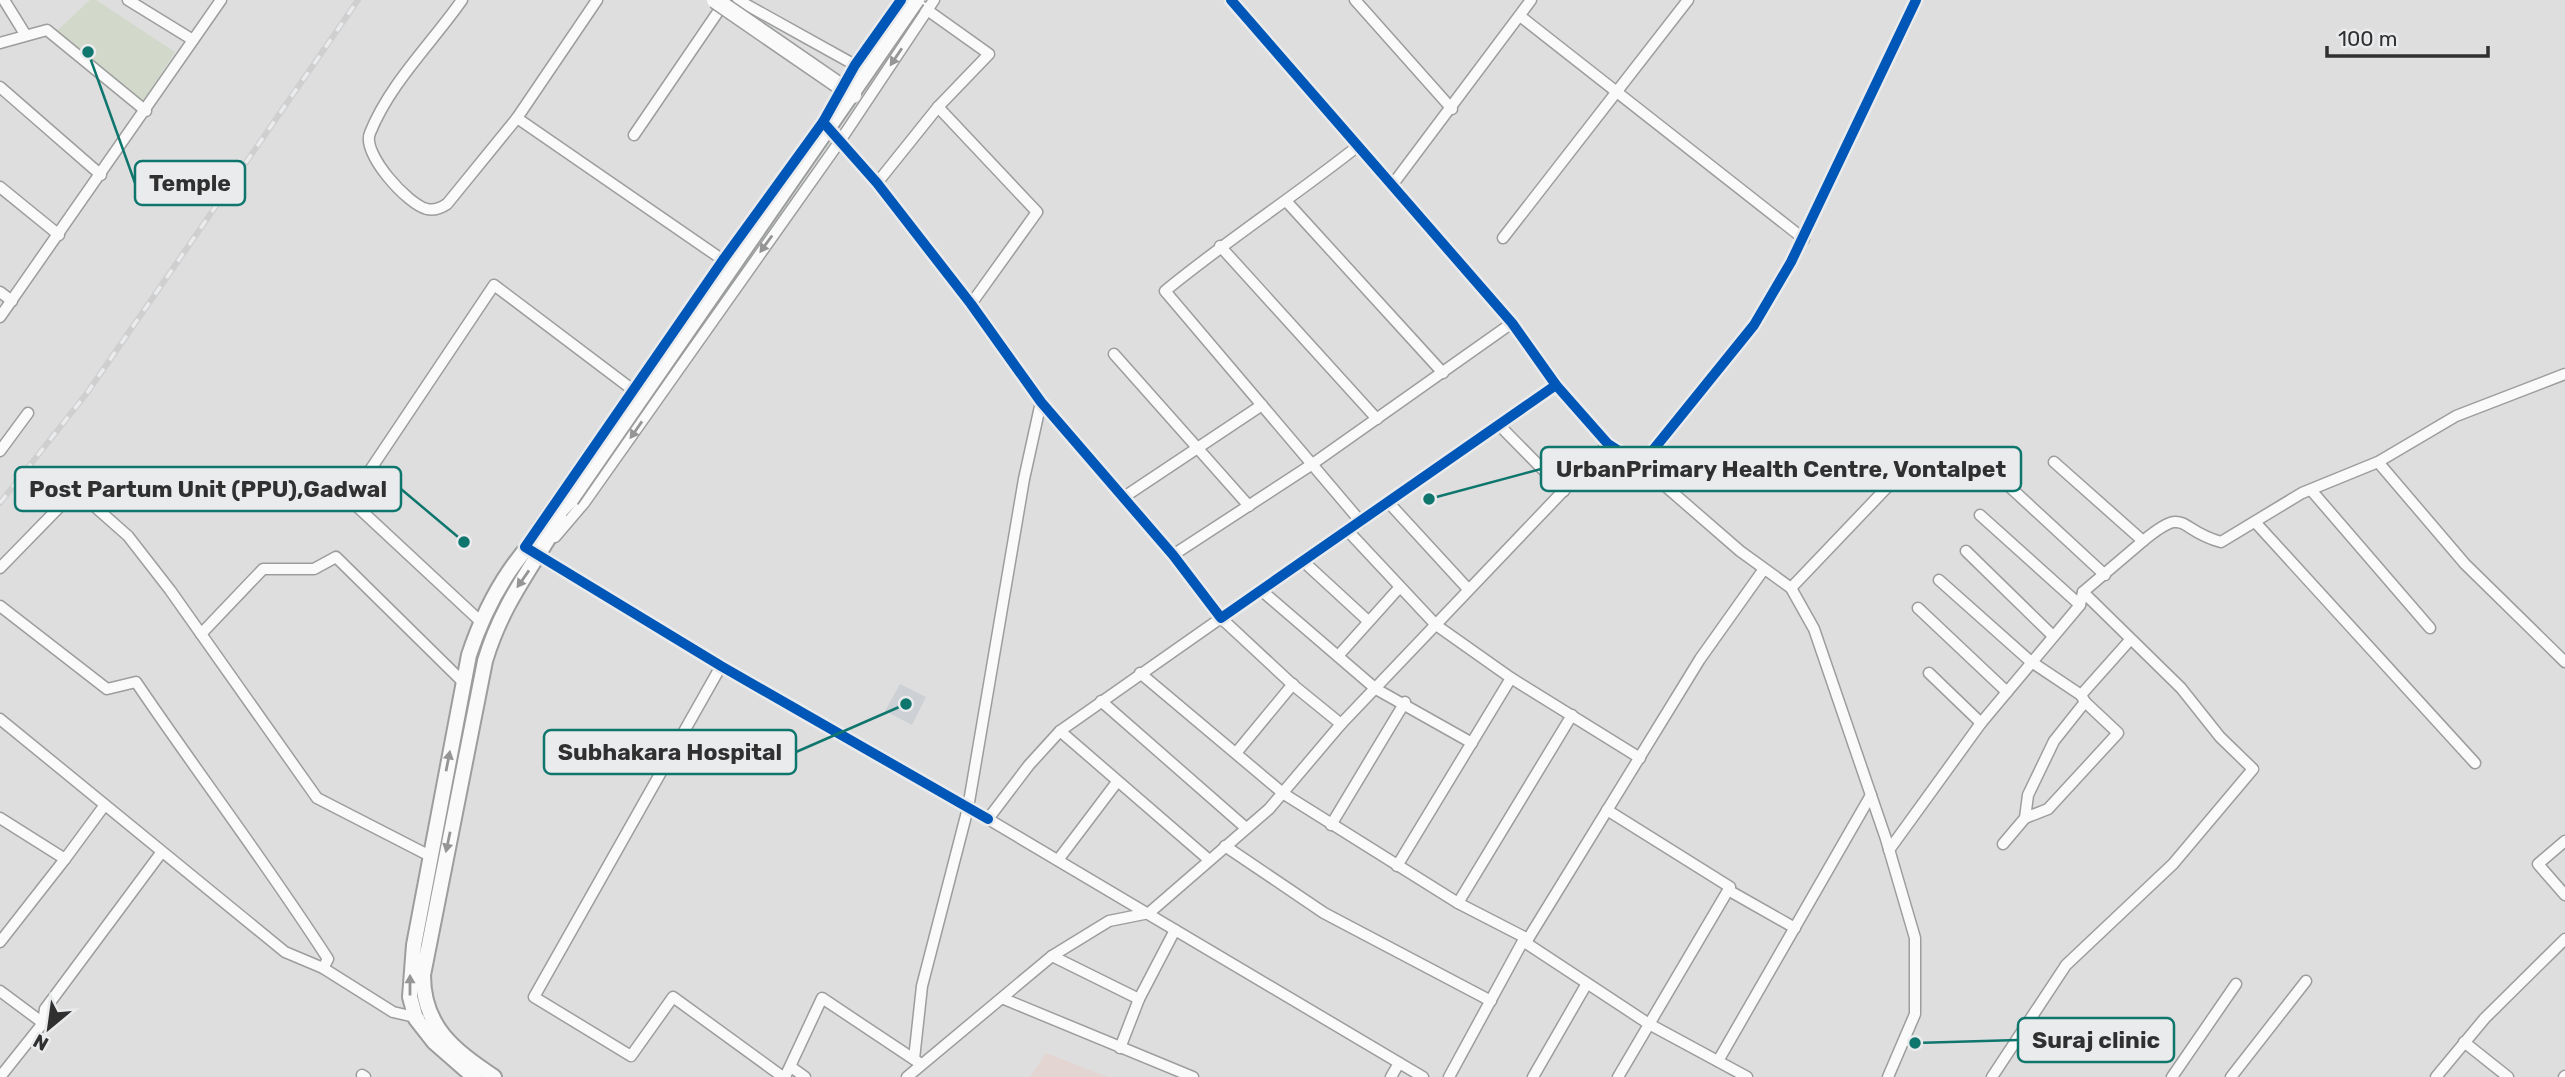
<svg xmlns="http://www.w3.org/2000/svg" width="2565" height="1077" viewBox="0 0 2565 1077" font-family="Rubik,sans-serif">
	<style>
		.built { fill: #cdd0d5 }
		.industrial { fill: #e3d5d2 }
		.green { fill: #d2d9ca }
		.lines { fill: none; stroke-linecap: round; stroke-linejoin: round }
		.minor-casing { stroke: #9c9d9d; stroke-width: 13 }
		.secondary-casing { stroke: #9c9d9d; stroke-width: 18 }
		.minor { stroke: #fafafa; stroke-width: 10 }
		.secondary { stroke: #fafafa; stroke-width: 14 }
		.rail-casing { stroke: #cfcfd0; stroke-width: 6 }
		.rail { stroke: #eaebed; stroke-width: 3.5; stroke-dasharray: 10; stroke-linecap: butt }
		.secondary-bridge-casing { stroke: #9c9d9d; stroke-width: 18; stroke-linecap: butt }
		.primary-bridge-casing { stroke: #9c9d9d; stroke-width: 19; stroke-linecap: butt }
		.secondary-bridge { stroke: #fafafa; stroke-width: 14 }
		.primary-bridge { stroke: #fafafa; stroke-width: 16 }
		.cycleway-casing { stroke: #eaebed; stroke-width: 15 }
		.cycleway { stroke: #0057b8; stroke-width: 10 }
		.oneway { fill: #959596 }
		.leader { fill: none; stroke: #0f766e; stroke-width: 2.5 }
		.callout-dot { fill: #0f766e; stroke: #eaebed; stroke-width: 2.5 }
		.callout { fill: #eaebed; stroke: #0f766e; stroke-width: 2.5 }
		.callout-label { font-size: 23px; text-anchor: middle; font-weight: bold; fill: #303031 }
	</style>
	<rect width="100%" height="100%" fill="#dededf"/>
	<polygon class="built" points="900,684 926,697 912,725 885,711"/>
	<polygon class="industrial" points="1046,1053 1108,1077 1030,1077"/>
	<polygon class="green" points="90,0 96,0 175,52 137,112 48,39"/>
	<g class="lines">
		<defs>
			<g id="minor">
				<polyline points="4,0 25,34"/>
				<polyline points="128,0 193,40"/>
				<path d="M462,0C432,43 390,83 370,133C361,153 408,205 427,209C435,211 441,208 447,204L517,118"/>
				<polyline points="597,0 517,118 723,260"/>
				<polyline points="738,0 855,65"/>
				<polyline points="1231,0 1512,323 1556,385 1608,444 1641,465 1754,325 1791,262 1916,0"/>
				<polyline points="1355,0 1452,109"/>
				<polyline points="1520,16 1804,239"/>
				<polyline points="0,43 47,30 146,111"/>
				<polyline points="0,87 101,175"/>
				<polyline points="938,107 1037,212 971,304"/>
				<polyline points="825,124 877,183 971,304 1041,402 1173,555 1221,618 1556,385"/>
				<polyline points="634,135 724,3"/>
				<path d="M1358,146C1295,196 1227,240 1165,291L1361,522"/>
				<polyline points="877,183 938,107 989,54 923,7"/>
				<polyline points="1393,184 1531,0"/>
				<polyline points="0,187 59,235"/>
				<polyline points="1287,202 1443,373"/>
				<polyline points="1503,238 1688,0"/>
				<polyline points="1220,246 1377,419"/>
				<polyline points="0,292 12,301"/>
				<polyline points="0,317 221,0"/>
				<polyline points="1114,354 1249,506"/>
				<polyline points="2565,374 2456,416 2378,462 2465,564 2565,662"/>
				<polyline points="1500,426 1564,491"/>
				<polyline points="0,451 28,413"/>
				<polyline points="1641,465 1740,551 1791,588 1814,629 1886,839 1915,938 1915,1014 1888,1077"/>
				<polyline points="1999,477 2105,575"/>
				<polyline points="2311,490 2430,628"/>
				<polyline points="1124,497 1262,405"/>
				<polyline points="1389,503 1468,589"/>
				<polyline points="1980,515 2080,605"/>
				<polyline points="2255,522 2475,763"/>
				<polyline points="537,528 723,260 823,122 855,65 901,0"/>
				<polyline points="1348,531 1436,625 1511,678"/>
				<polyline points="555,537 584,503 840,141 934,0"/>
				<path d="M2143,541C2188,504 2176,530 2221,542L2302,493L2378,462"/>
				<polyline points="1966,551 2053,636"/>
				<polyline points="532,552 721,666 988,819"/>
				<polyline points="1173,555 1311,465 1512,323"/>
				<polyline points="1304,562 1367,620"/>
				<polyline points="0,568 76,490 128,536 170,590 317,798 430,856"/>
				<polyline points="1939,580 2030,661 2081,695 2130,640"/>
				<polyline points="1791,588 1895,479"/>
				<polyline points="1262,591 1376,689 1472,743"/>
				<path d="M0,606L107,689L136,682C199,775 267,864 328,959L323,968"/>
				<polyline points="1918,608 2007,692"/>
				<polyline points="480,621 350,500 494,285 633,390"/>
				<polyline points="201,634 263,569 314,569 336,557 464,683"/>
				<polyline points="1338,656 1399,588"/>
				<polyline points="721,666 534,997 631,1056 673,997 783,1077"/>
				<polyline points="1140,673 1284,794 1458,903 1528,939"/>
				<polyline points="1929,673 1981,723"/>
				<polyline points="1101,701 1246,828"/>
				<polyline points="0,719 285,952 323,968 393,1012 419,1018"/>
				<polyline points="1341,724 1293,685 1221,618 1060,731 1029,765 988,819 1423,1077"/>
				<polyline points="1060,731 1208,859"/>
				<polyline points="1236,753 1293,684"/>
				<polyline points="1607,810 1730,887 1618,1077"/>
				<polyline points="0,818 65,859 104,806"/>
				<polyline points="2025,818 2048,809 2118,733 2085,702"/>
				<polyline points="1331,825 1405,702"/>
				<polyline points="2565,841 2538,864 2565,895"/>
				<polyline points="2003,844 2025,818 2028,795 2054,741 2085,702 2081,695"/>
				<polyline points="1225,846 1324,913 1491,1001"/>
				<polyline points="1889,850 1981,723 2080,605 2083,592 2143,541 2054,462"/>
				<polyline points="1058,860 1117,782"/>
				<polyline points="1397,866 1511,678 1640,758"/>
				<polyline points="1728,890 1795,928"/>
				<polyline points="1458,903 1572,715"/>
				<polyline points="1523,941 1649,1024 1747,1077"/>
				<polyline points="0,942 65,859"/>
				<polyline points="1052,956 1139,999"/>
				<polyline points="0,991 43,1023"/>
				<polyline points="1004,999 1193,1077"/>
				<polyline points="2464,1042 2508,1077"/>
				<polyline points="1120,1048 1139,999 1175,930"/>
				<polyline points="914,1059 922,986 968,808 1024,479 1041,402"/>
				<polyline points="1718,1061 1871,795"/>
				<polyline points="791,1067 805,1077"/>
				<polyline points="362,1075 365,1077"/>
				<polyline points="0,1077 43,1023 45,1009 161,853"/>
				<polyline points="785,1077 822,998 918,1062"/>
				<polyline points="907,1077 1052,956 1109,921 1149,913 1269,809 1341,724 1608,444"/>
				<polyline points="1391,1077 1399,1063"/>
				<polyline points="1449,1077 1523,941 1528,939 1700,659 1764,569"/>
				<polyline points="1533,1077 1586,985"/>
				<polyline points="1992,1077 2066,965 2173,864 2253,769 2220,737 2181,688 2083,592"/>
				<polyline points="2172,1077 2236,984"/>
				<polyline points="2231,1077 2306,981"/>
				<polyline points="2436,1077 2485,1018 2565,939"/>
				<polyline points="2564,1077 2565,1076"/>
			</g>
			<g id="secondary">
				<path d="M474,1077L434,1042L416,1019L410,997L414,945L469,655C492,586 521,550 571,500"/>
				<path d="M494,1077C454,1050 423,1027 423,975L485,661C502,604 531,569 560,519"/>
			</g>
		</defs>
		<use href="#minor" class="minor-casing"/>
		<use href="#secondary" class="secondary-casing"/>
		<use href="#minor" class="minor"/>
		<use href="#secondary" class="secondary"/>
		<defs>
			<polyline id="rail" points="0,503 87,393 358,0"/>
		</defs>
		<use href="#rail" class="rail-casing"/>
		<use href="#rail" class="rail"/>
		<defs>
			<polyline id="secondary-bridge" points="571,500 917,0"/>
			<polyline id="primary-bridge" points="715,0 853,95"/>
		</defs>
		<use href="#secondary-bridge" class="secondary-bridge-casing"/>
		<use href="#primary-bridge" class="primary-bridge-casing"/>
		<use href="#secondary-bridge" class="secondary-bridge"/>
		<use href="#primary-bridge" class="primary-bridge"/>
		<defs>
			<g id="cycleway">
				<polyline points="901,0 855,65 823,122 723,260 525,547 721,666 988,819"/>
				<polyline points="1231,0 1512,323 1556,385 1608,444 1641,465 1754,325 1791,262 1916,0"/>
				<polyline points="823,122 877,183 971,304 1041,402 1173,555 1221,618 1556,385"/>
			</g>
		</defs>
		<use href="#cycleway" class="cycleway-casing"/>
		<use href="#cycleway" class="cycleway"/>
	</g>
	<defs><path id="oneway-solid" d="M-6-.8H1V-3.2L6.5 0L1 3.2V.8H-6Z" transform="scale(1.75)"/></defs>
	<g class="oneway">
		<use href="#oneway-solid" transform="translate(896 57) rotate(124)"/>
		<use href="#oneway-solid" transform="translate(766 244) rotate(126)"/>
		<use href="#oneway-solid" transform="translate(636 430) rotate(125)"/>
		<use href="#oneway-solid" transform="translate(523 579) rotate(125)"/>
		<use href="#oneway-solid" transform="translate(448 761) rotate(-79)"/>
		<use href="#oneway-solid" transform="translate(448 842) rotate(102)"/>
		<use href="#oneway-solid" transform="translate(410 985) rotate(-90)"/>
	</g>
	<path class="leader" d="M88 52L135 183M1429 499L1541 469M464 542L401 489M906 704L796 752M1915 1043L2018 1040"/>
	<g class="callout-dot">
		<circle cx="88" cy="52" r="7"/>
		<circle cx="1429" cy="499" r="7"/>
		<circle cx="464" cy="542" r="7"/>
		<circle cx="906" cy="704" r="7"/>
		<circle cx="1915" cy="1043" r="7"/>
	</g>
	<g class="callout">
		<rect x="135" y="161" width="110" height="44" rx="7"/>
		<rect x="1541" y="447" width="480" height="44" rx="7"/>
		<rect x="15" y="467" width="386" height="44" rx="7"/>
		<rect x="544" y="730" width="252" height="44" rx="7"/>
		<rect x="2018" y="1018" width="156" height="44" rx="7"/>
	</g>
	<g class="callout-label">
		<text x="190" y="191">Temple</text>
		<text x="1781" y="477">UrbanPrimary Health Centre, Vontalpet</text>
		<text x="208" y="497">Post Partum Unit (PPU),Gadwal</text>
		<text x="670" y="760">Subhakara Hospital</text>
		<text x="2096" y="1048">Suraj clinic</text>
	</g>
	<g transform="translate(49 1028) rotate(209)" stroke="#eaebed" stroke-width="5" paint-order="stroke">
	<path d="M0-5L12 26L0 18L-12 26Z" fill="#303031"/>
	<text y="-10" font-size="19" font-weight="bold" text-anchor="middle" fill="#303031">N</text>
	</g>
	<path d="M2327 46v10h161v-10" fill="none" stroke="#303031" stroke-width="3.5"/>
	<text x="2338" y="46" font-size="21" fill="#303031" stroke="#eaebed" stroke-width="5" paint-order="stroke">100 m</text>
</svg>
